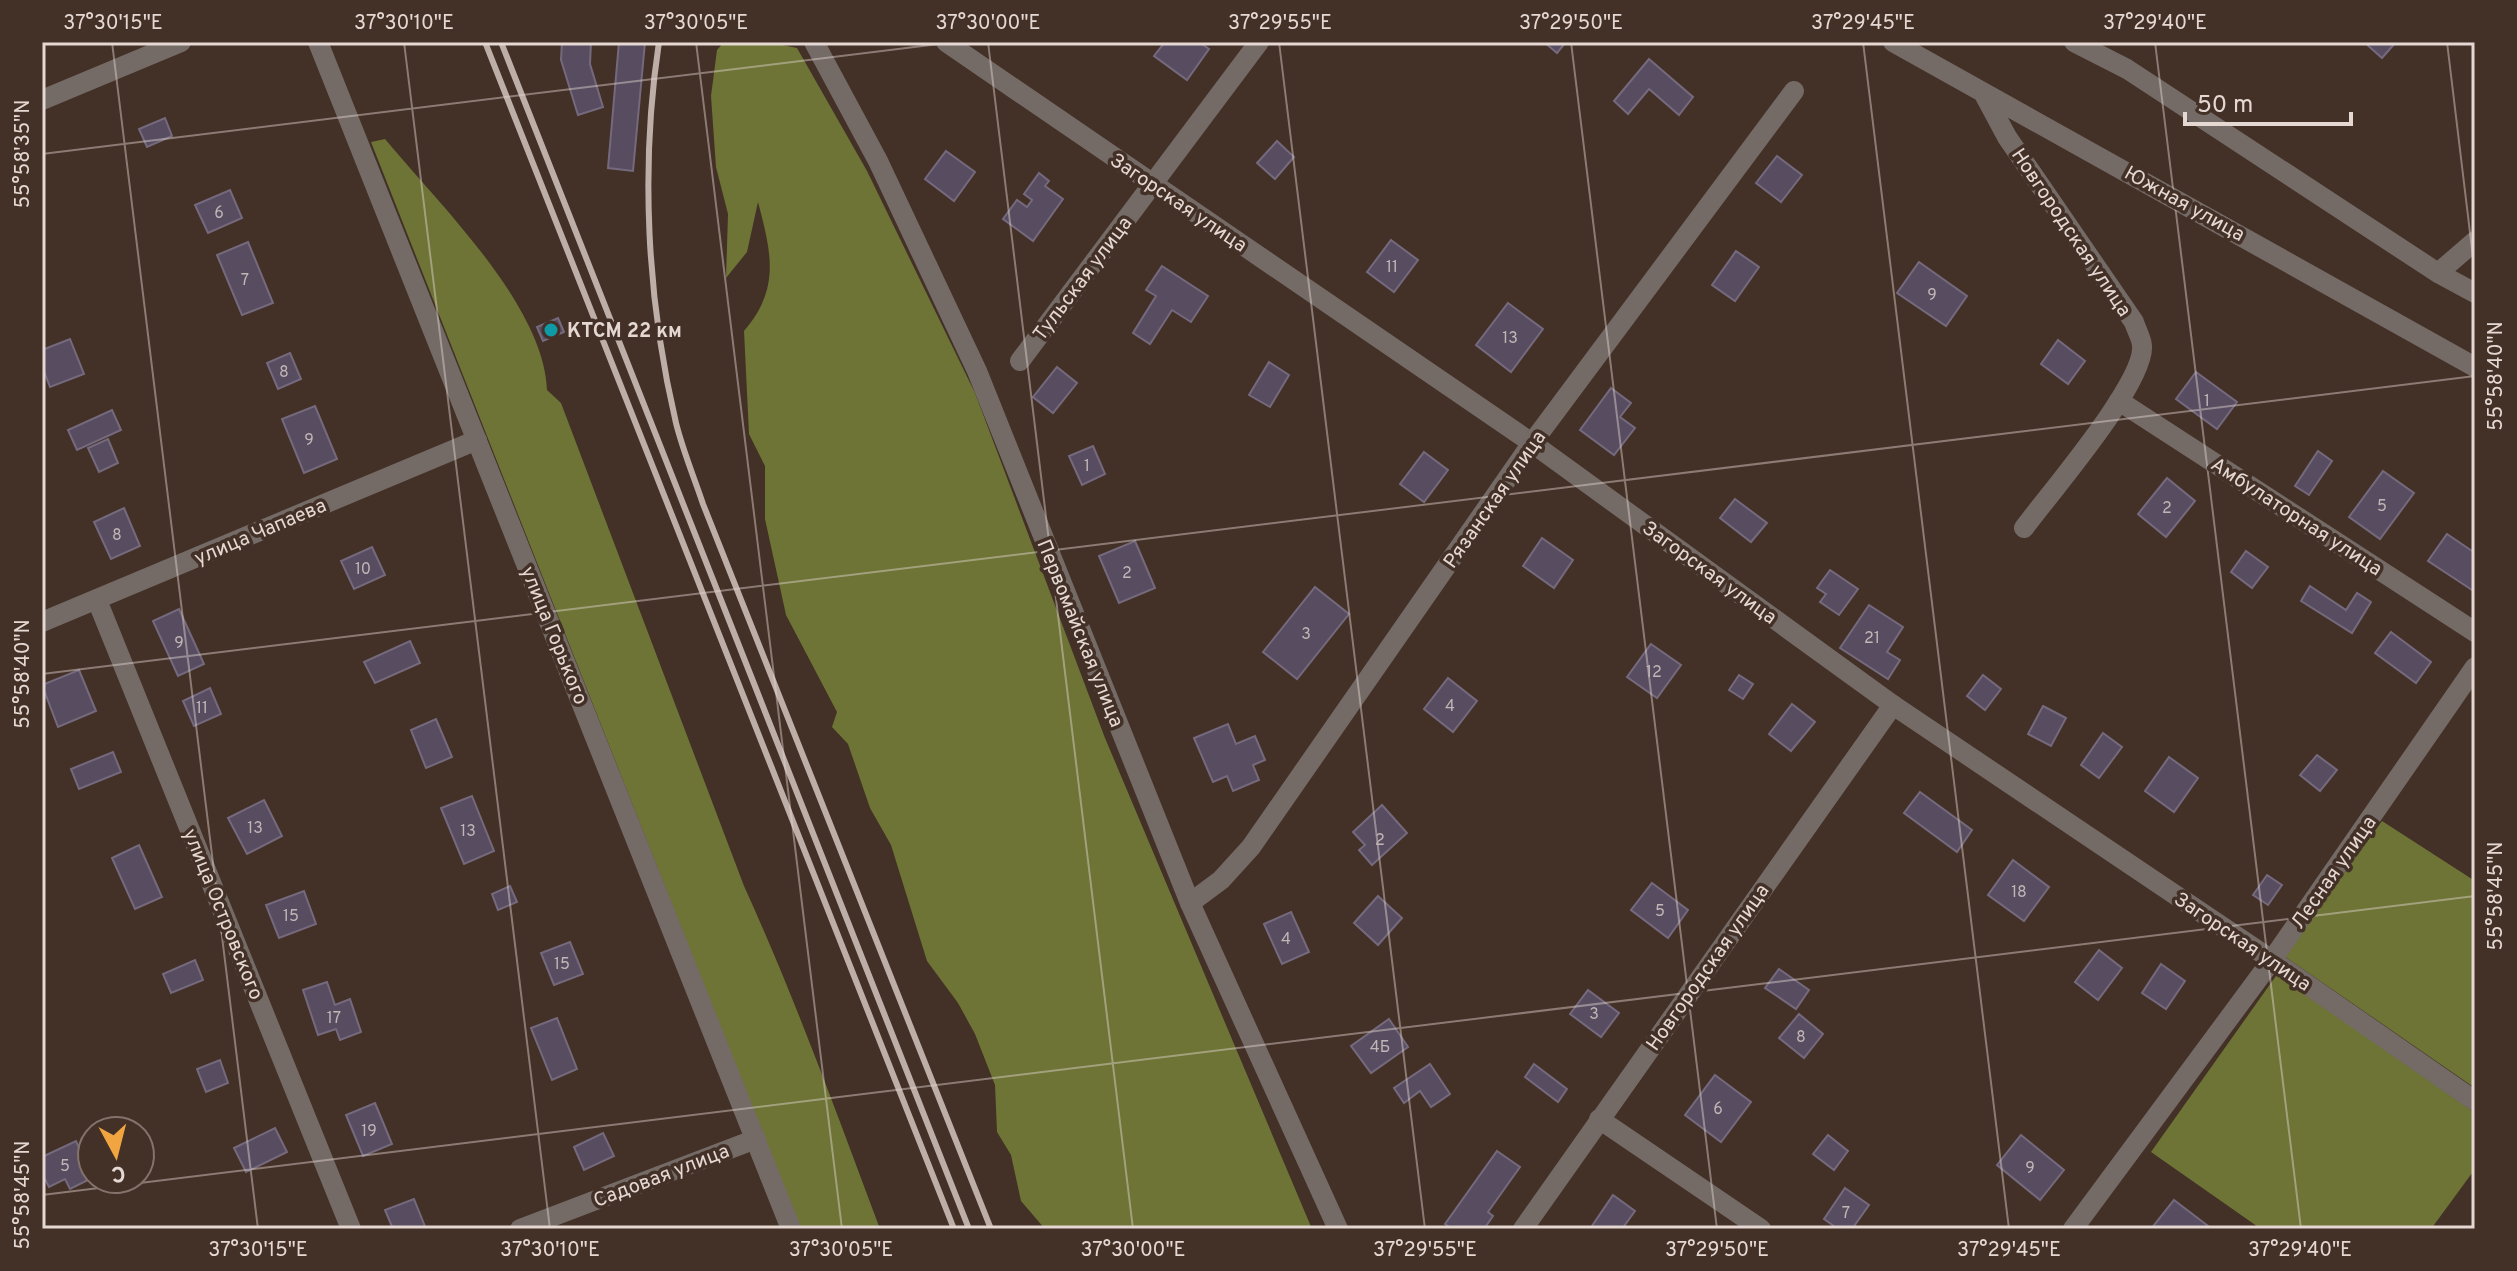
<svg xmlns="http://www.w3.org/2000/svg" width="2517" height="1271" viewBox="0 0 2517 1271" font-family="Overpass,sans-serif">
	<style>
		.forest { fill: #6d7436 }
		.building { fill: #584d60; stroke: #756a7d; stroke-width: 2 }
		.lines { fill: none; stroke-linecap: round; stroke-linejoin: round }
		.minor { stroke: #746a66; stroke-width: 20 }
		.rail { stroke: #bdaea8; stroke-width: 6 }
		.ticks { fill: none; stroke: #e5d8d3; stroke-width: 2; stroke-opacity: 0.45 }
		.culture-dot { fill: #0f9aa8; stroke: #433027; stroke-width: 3 }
		.labels { text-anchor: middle; stroke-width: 7; stroke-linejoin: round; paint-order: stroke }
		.number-label { font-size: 16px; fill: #c2b5b6 }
		.street-label { font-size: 20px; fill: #e5d8d3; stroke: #433027 }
		.poi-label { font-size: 20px; font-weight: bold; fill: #e5d8d3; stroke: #433027; text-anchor: start }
		.neatline { fill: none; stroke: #e5d8d3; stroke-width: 3 }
		.ticks-label { font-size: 20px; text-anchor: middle; fill: #e5d8d3 }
	</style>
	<rect width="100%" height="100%" fill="#433027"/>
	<g class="forest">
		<path d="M724,42H768L797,48L867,171L975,393L1105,738L1312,1229H1045L1021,1201L1011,1155L997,1132L995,1085L975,1034L958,1003L927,961L891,845L870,808L848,744L832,727L837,712L786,615L765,519V466L749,434L744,331C781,288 771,252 758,202L747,252L726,278L728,214L716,167L711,96L717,50Z"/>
		<path d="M385,139C438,203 544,305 547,390L561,403L744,886C795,998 837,1114 880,1229H800L371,142Z"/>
		<polygon points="2382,821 2475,881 2475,1088 2284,956"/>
		<polygon points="2278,973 2475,1113 2475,1169 2431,1229 2261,1229 2151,1152"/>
	</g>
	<g class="building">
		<polygon points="562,42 591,42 590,64 603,107 578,115 561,60"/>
		<polygon points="619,42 645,42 633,171 608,168"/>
		<polygon points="1165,42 1199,42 1209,49 1187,80 1154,56"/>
		<polygon points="1544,42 1566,42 1557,53"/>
		<polygon points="2364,42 2396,42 2382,58"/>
		<polygon points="1649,59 1693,97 1679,115 1649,89 1628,114 1614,101"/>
		<polygon points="165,118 172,136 147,147 139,129"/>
		<polygon points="1277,141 1294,157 1275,179 1257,163"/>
		<polygon points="946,151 975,172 954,201 925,179"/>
		<polygon points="1777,156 1802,175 1781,202 1756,183"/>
		<polygon points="1039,173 1049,181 1045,186 1063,199 1033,241 1003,219 1017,200 1027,207 1032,200 1024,194"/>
		<polygon points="230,190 242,218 208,233 195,205"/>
		<polygon points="1391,240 1418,260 1394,292 1367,272"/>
		<polygon points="248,242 273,303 242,315 217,255"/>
		<polygon points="1736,251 1759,267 1735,301 1712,285"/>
		<polygon points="1919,262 1967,296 1946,326 1897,293"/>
		<polygon points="1162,266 1208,296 1191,322 1172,310 1150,344 1133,333 1156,296 1146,290"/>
		<polygon points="1508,303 1543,329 1511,372 1476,345"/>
		<polygon points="558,318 564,332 543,341 537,327"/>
		<polygon points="70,339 84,374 50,387 42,366 42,350"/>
		<polygon points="2058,340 2085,361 2068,384 2041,364"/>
		<polygon points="290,353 301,379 278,389 267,363"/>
		<polygon points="1269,362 1289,375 1270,407 1249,395"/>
		<polygon points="1057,367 1077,383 1053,413 1033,397"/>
		<polygon points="2196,372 2237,402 2217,429 2176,399"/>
		<polygon points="1611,388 1631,403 1620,417 1635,428 1614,455 1580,430"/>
		<polygon points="315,406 337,459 304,473 282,419"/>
		<polygon points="112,410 121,430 77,450 68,430"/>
		<polygon points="108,439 118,463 99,472 88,448"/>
		<polygon points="1093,446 1105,474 1082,485 1069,456"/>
		<polygon points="2318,451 2332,461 2309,495 2295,486"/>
		<polygon points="1424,452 1448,470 1424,502 1400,484"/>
		<polygon points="2383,471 2414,493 2380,539 2349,517"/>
		<polygon points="2167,478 2195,501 2166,537 2138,514"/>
		<polygon points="1735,499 1767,523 1751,542 1720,518"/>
		<polygon points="124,508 140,546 111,559 94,522"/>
		<polygon points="2447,534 2475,553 2475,592 2428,561"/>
		<polygon points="1542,538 1573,560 1554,588 1523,566"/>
		<polygon points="1135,541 1155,588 1119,603 1099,556"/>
		<polygon points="372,547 385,575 354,589 341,561"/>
		<polygon points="2246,551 2268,567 2252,588 2231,572"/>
		<polygon points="1830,570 1858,589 1839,615 1820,602 1826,594 1817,588"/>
		<polygon points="2310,586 2346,610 2357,593 2371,602 2352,633 2301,601"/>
		<polygon points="1315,587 1349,614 1297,679 1263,652"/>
		<polygon points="1869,605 1903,627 1887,652 1900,660 1888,679 1840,648"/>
		<polygon points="179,609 204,664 178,676 153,621"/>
		<polygon points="2391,632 2431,662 2416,683 2375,653"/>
		<polygon points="410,641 420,663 375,683 364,662"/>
		<polygon points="1651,644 1681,665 1657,698 1627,677"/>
		<polygon points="79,670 96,711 58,727 42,685"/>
		<polygon points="1739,675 1753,684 1743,699 1729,690"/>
		<polygon points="1983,675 2001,689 1985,710 1967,696"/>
		<polygon points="1448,678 1477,701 1453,732 1424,709"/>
		<polygon points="210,688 221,714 194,726 183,701"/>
		<polygon points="1792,704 1815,722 1791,751 1769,734"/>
		<polygon points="2043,706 2066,718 2051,746 2028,734"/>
		<polygon points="436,719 452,757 426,768 411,730"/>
		<polygon points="1228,724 1236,744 1255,736 1265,760 1253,765 1259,780 1233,791 1227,776 1213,782 1194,738"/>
		<polygon points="2103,733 2122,747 2099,778 2081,765"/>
		<polygon points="113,752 121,772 79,789 71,769"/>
		<polygon points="2317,755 2337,770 2320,791 2300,775"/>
		<polygon points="2169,757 2198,778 2174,812 2145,791"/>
		<polygon points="1920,792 1972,830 1957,852 1904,813"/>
		<polygon points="472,796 494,851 464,864 441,808"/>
		<polygon points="264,800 282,836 247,854 228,818"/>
		<polygon points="1382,805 1407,833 1372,865 1359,850 1365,845 1353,832"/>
		<polygon points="139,845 162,897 135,909 112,858"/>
		<polygon points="2013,860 2049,887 2024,921 1988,895"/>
		<polygon points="2267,875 2282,885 2268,905 2253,895"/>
		<polygon points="1652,883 1688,910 1668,938 1631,910"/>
		<polygon points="510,886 517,902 498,910 492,894"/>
		<polygon points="304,891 316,924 279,938 266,905"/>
		<polygon points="1378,896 1402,918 1378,945 1354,923"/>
		<polygon points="1291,912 1309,952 1282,964 1264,924"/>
		<polygon points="570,942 583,974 554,985 541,953"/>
		<polygon points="2099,950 2122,968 2098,1000 2075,982"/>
		<polygon points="195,960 203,980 171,993 163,974"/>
		<polygon points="2161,964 2185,981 2166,1009 2142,993"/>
		<polygon points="1779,969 1809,990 1796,1009 1765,988"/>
		<polygon points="327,982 335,1005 350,999 361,1032 340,1040 336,1029 318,1035 303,990"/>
		<polygon points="1588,990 1619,1013 1601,1037 1570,1014"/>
		<polygon points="1799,1014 1823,1034 1804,1058 1779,1038"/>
		<polygon points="557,1018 577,1069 552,1080 531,1028"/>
		<polygon points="1389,1019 1408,1047 1371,1073 1351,1046"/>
		<polygon points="220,1060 228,1083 206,1092 197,1069"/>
		<polygon points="1430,1064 1450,1094 1431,1107 1420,1091 1404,1103 1394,1088"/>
		<polygon points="1534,1064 1567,1089 1558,1102 1525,1077"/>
		<polygon points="1715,1075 1751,1102 1721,1142 1685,1115"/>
		<polygon points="375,1103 392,1144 363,1156 346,1115"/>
		<polygon points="275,1128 287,1152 246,1172 234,1148"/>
		<polygon points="603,1133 614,1156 584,1170 574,1147"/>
		<polygon points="1828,1135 1848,1151 1834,1170 1813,1154"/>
		<polygon points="2021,1135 2064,1170 2040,1200 1997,1165"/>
		<polygon points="76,1141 92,1178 70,1189 65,1179 49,1187 42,1173 42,1157"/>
		<polygon points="1497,1151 1520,1167 1488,1212 1493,1216 1484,1229 1452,1229 1445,1224"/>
		<polygon points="1845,1188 1869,1205 1852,1229 1838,1229 1824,1219"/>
		<polygon points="1613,1195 1635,1211 1622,1229 1595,1229 1592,1226"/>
		<polygon points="414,1199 426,1229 393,1229 385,1210"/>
		<polygon points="2174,1200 2212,1229 2151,1229"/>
	</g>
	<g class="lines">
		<g class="minor">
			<polyline points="318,42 791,1229"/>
			<polyline points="814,42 878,161 977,371 1190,903 1338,1229"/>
			<polyline points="946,42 1532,443 1893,705 2272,960 2475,1101"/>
			<polyline points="1893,42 2475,367"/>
			<polyline points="2074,42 2127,69 2438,273 2475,241"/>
			<path d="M1985,96L2007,137L2134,322C2136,329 2142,339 2142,346C2145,383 2049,494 2024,528"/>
			<polyline points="42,100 181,42"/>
			<polyline points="2438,273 2475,293"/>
			<polyline points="1020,361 1259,42"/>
			<polyline points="2119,401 2475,632"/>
			<polyline points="97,600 351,1229"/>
			<polyline points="42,622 477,440"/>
			<polyline points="1190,903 1221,880 1251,847 1532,443 1794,91"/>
			<polyline points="1599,1119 1761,1229"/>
			<polyline points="520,1229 756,1139"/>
			<polyline points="1523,1229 1893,705"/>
			<polyline points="2073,1229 2272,960 2475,667"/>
		</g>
		<g class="rail">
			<polyline points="485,42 954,1229"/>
			<polyline points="501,42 969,1229"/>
			<path d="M659,42C640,167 647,300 676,423C683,451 694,477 703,504L991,1229"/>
		</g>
	</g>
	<path class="ticks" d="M112,42L258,1229M404,42L550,1229M696,42L842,1229M988,42L1133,1229M1279,42L1425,1229M1571,42L1717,1229M1863,42L2009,1229M2155,42L2301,1229M2447,42L2475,274M42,154L955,42M42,674L2475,376M42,1195L2475,896"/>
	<circle class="culture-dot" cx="551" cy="330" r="8"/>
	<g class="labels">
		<g class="number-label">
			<text x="219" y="218">6</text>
			<text x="1392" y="272">11</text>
			<text x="245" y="285">7</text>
			<text x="1932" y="300">9</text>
			<text x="1510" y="343">13</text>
			<text x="284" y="377">8</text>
			<text x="2207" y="406">1</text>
			<text x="309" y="445">9</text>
			<text x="1087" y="471">1</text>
			<text x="2382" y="511">5</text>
			<text x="2167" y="513">2</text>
			<text x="117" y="540">8</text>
			<text x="363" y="574">10</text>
			<text x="1127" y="578">2</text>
			<text x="1306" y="639">3</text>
			<text x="1872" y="643">21</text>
			<text x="179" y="648">9</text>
			<text x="1654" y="677">12</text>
			<text x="1450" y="711">4</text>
			<text x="202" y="713">11</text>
			<text x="255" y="833">13</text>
			<text x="468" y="836">13</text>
			<text x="1380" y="845">2</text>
			<text x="2019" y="897">18</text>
			<text x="1660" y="916">5</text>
			<text x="291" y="921">15</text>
			<text x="1286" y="944">4</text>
			<text x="562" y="969">15</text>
			<text x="1594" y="1019">3</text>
			<text x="334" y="1023">17</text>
			<text x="1801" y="1042">8</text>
			<text x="1380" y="1052">4Б</text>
			<text x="1718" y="1114">6</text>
			<text x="369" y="1136">19</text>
			<text x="65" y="1171">5</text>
			<text x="2030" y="1173">9</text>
			<text x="1846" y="1218">7</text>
		</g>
		<g class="street-label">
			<text transform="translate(1179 202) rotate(34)" y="7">Загорская улица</text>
			<text transform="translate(2185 203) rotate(29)" y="7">Южная улица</text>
			<text transform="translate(2072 232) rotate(56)" y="7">Новгородская улица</text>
			<text transform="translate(1082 278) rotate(-53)" y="7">Тульская улица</text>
			<text transform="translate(1494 499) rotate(-55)" y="7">Рязанская улица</text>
			<text transform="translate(2297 516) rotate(33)" y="7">Амбулаторная улица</text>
			<text transform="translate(260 531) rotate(-23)" y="7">улица Чапаева</text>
			<text transform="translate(1710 572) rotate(36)" y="7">Загорская улица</text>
			<text transform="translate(1081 633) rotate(68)" y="7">Первомайская улица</text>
			<text transform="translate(555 635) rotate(68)" y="7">улица Горького</text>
			<text transform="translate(2333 872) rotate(-55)" y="7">Лесная улица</text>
			<text transform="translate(224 914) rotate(68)" y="7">улица Островского</text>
			<text transform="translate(2243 941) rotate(34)" y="7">Загорская улица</text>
			<text transform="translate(1707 967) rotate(-55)" y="7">Новгородская улица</text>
			<text transform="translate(661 1175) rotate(-21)" y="7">Садовая улица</text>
		</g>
		<g class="poi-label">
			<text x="567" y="337">КТСМ 22 км</text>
		</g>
	</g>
	<rect width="2517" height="1271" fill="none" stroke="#433027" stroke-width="88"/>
	<g transform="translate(116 1155) rotate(173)"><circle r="38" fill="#433027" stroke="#84736c" stroke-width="2"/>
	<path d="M0-6L14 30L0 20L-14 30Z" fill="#f1a540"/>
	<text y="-12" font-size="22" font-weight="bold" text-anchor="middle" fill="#e5d8d3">С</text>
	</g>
	<path d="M2185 112v12h166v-12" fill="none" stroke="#e5d8d3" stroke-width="4"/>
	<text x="2197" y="112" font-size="24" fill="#e5d8d3" stroke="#433027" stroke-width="6" paint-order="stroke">50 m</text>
	<rect x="44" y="44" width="2429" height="1183" class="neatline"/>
	<g class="ticks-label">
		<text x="113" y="29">37°30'15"E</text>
		<text x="404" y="29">37°30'10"E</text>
		<text x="696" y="29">37°30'05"E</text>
		<text x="988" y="29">37°30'00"E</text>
		<text x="1280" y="29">37°29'55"E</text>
		<text x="1571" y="29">37°29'50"E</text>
		<text x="1863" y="29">37°29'45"E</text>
		<text x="2155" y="29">37°29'40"E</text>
		<text transform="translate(22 154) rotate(-90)" y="7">55°58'35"N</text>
		<text transform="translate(2495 376) rotate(-90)" y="7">55°58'40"N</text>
		<text transform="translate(22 674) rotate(-90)" y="7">55°58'40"N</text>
		<text transform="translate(2495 896) rotate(-90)" y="7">55°58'45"N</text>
		<text transform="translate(22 1195) rotate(-90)" y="7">55°58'45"N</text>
		<text x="258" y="1256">37°30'15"E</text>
		<text x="550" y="1256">37°30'10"E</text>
		<text x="841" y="1256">37°30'05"E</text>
		<text x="1133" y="1256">37°30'00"E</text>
		<text x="1425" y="1256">37°29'55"E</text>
		<text x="1717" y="1256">37°29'50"E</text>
		<text x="2009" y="1256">37°29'45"E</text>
		<text x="2300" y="1256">37°29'40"E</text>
	</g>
</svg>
